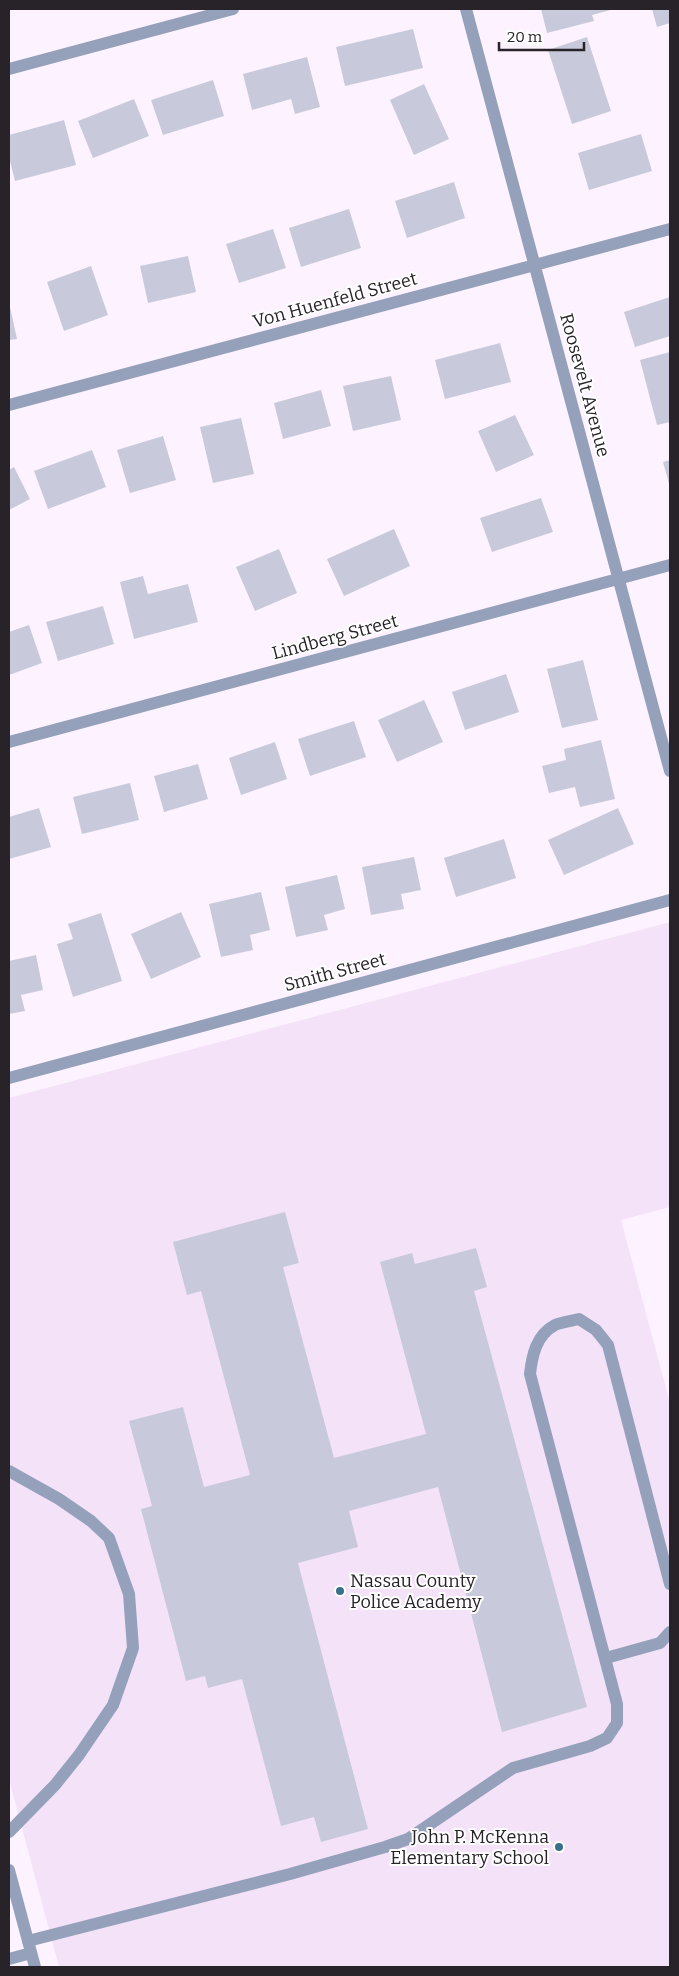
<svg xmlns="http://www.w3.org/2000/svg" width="679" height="1976" viewBox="0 0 679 1976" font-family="Bitter,serif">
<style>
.built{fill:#f4e2f8}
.building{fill:#c8cadc}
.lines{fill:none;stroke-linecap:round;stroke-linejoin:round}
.service{stroke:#95a1bb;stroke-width:12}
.minor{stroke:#95a1bb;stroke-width:12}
.poi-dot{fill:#386f8a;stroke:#fff;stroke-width:2}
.labels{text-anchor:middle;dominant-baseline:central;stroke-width:4;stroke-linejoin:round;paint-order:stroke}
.street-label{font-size:18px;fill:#282329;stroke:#fff}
.poi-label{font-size:18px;fill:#282329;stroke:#fff;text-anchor:start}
</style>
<rect width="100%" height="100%" fill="#fdf2ff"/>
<path class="built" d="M670,922V1207L621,1220L670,1403V1967H59L9,1779V1098Z"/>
<path class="building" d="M541,9H614L592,15L594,21L547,33Z
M652,9H670V23L657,27Z
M413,29L423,68L345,86L336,47Z
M587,37L611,111L572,124L548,50Z
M307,57L320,107L295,114L291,99L252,110L243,74Z
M213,80L224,116L163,135L151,100Z
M424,84L449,139L414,155L390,100Z
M134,99L149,136L93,158L78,121Z
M64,120L76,165L15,181L9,157V135Z
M641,134L652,171L589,190L578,153Z
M454,182L465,218L407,238L395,201Z
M349,209L361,248L301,267L289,228Z
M273,229L286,268L239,283L226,244Z
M188,256L196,292L148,303L140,266Z
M91,266L108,315L64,331L47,282Z
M670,297V336L635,347L624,312Z
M9,302L17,339L9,340Z
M500,343L511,382L445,399L435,360Z
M670,352V422L657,425L640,360Z
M391,376L401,420L353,431L343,386Z
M321,390L331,426L283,439L274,403Z
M515,415L534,455L496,472L478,431Z
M241,418L254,474L213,483L200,427Z
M163,436L176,480L130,493L117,450Z
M92,450L106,487L48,509L34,471Z
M670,460V487L663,462Z
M14,467L30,499L9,510V470Z
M541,498L553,532L492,552L480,518Z
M394,529L410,566L344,596L327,559Z
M279,549L297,593L255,611L236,567Z
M143,576L148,594L188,584L198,622L134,639L120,582Z
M103,606L114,644L58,661L46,622Z
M29,625L42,663L9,675V632Z
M583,660L598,720L562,728L547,669Z
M506,674L519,712L465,730L452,692Z
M424,700L443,742L397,762L378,720Z
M354,721L366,757L310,776L298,739Z
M601,740L615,799L580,807L575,787L549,793L542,766L566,760L564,749Z
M275,742L287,779L241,795L229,758Z
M198,764L208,799L164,812L154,776Z
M130,783L139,820L82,834L73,797Z
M39,808L51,847L9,859V817Z
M618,808L634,844L564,875L548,840Z
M504,839L516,878L456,897L444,858Z
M414,857L421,890L401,894L404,909L371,915L362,867Z
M337,875L345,909L324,915L328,930L296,937L285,887Z
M261,892L270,930L250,935L253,950L221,957L209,904Z
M181,912L201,957L151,979L131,934Z
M101,913L122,981L73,997L57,944L73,939L68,924Z
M36,955L43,990L21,995L25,1011L9,1014V961Z
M285,1212L299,1263L283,1267L334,1458L426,1434L380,1262L412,1253L415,1264L476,1248L487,1287L474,1291L587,1707L502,1732L438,1487L349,1511L358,1547L298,1563L368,1829L321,1842L314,1817L281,1826L242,1679L208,1688L205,1676L186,1681L141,1509L152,1506L129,1421L183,1407L204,1487L250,1475L201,1291L187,1295L173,1242Z"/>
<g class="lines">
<path class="service" d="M9,1471L59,1499L91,1521L109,1538L129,1594L133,1648L113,1705L79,1755L55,1785L9,1832
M606,1658L660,1643L670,1632
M28,1941L290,1874L385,1847L408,1839L513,1768L590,1746L607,1738L617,1723V1704L530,1374C532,1356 536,1335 555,1325C561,1322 571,1321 579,1319L596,1330L608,1345L670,1584"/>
<path class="minor" d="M466,9L670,771
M9,69L233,9
M9,405L670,229
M9,742L670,565
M9,1078L670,900
M9,1870L35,1967
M9,1959L31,1953"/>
</g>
<g class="poi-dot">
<circle cx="340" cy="1591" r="5"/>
<circle cx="559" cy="1847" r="5"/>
</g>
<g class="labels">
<g class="street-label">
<text transform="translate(335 300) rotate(-15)">Von Huenfeld Street</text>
<text transform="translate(585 385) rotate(75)">Roosevelt Avenue</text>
<text transform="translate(335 637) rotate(-15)">Lindberg Street</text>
<text transform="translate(335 972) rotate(-15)">Smith Street</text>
</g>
<g class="poi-label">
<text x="350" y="1581">Nassau County<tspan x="350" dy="21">Police Academy</tspan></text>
<text x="549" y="1837" text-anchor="end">John P. McKenna<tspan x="549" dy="21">Elementary School</tspan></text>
</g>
</g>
<rect width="679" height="1976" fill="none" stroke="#282329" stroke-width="20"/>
<path d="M499 42v8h85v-8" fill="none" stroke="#282329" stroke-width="2.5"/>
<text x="507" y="42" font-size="15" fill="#282329" stroke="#ffffff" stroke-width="4" paint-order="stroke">20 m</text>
</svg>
